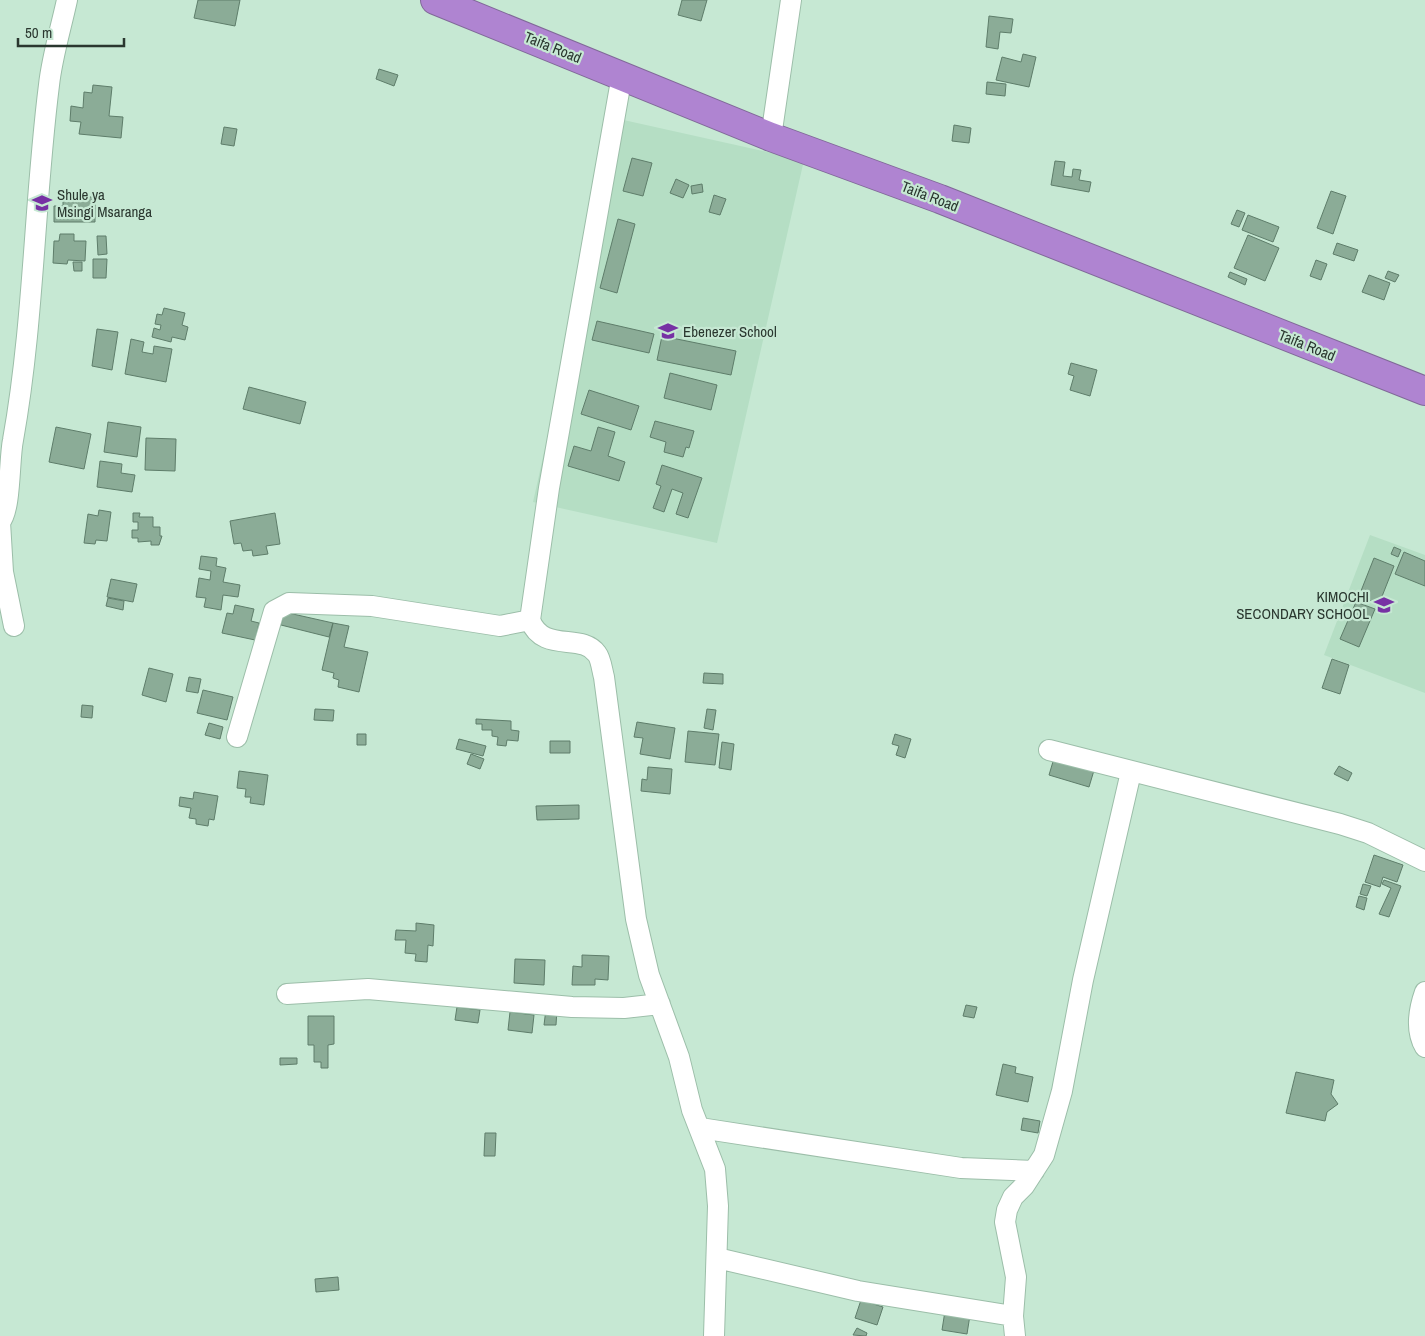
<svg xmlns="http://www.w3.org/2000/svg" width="1425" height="1336" viewBox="0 0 1425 1336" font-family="'Archivo Narrow',sans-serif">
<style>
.built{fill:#b5dec4}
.building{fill:#8bac97;stroke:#5e7d6a}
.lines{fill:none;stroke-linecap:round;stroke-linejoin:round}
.minor-casing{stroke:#9cbea9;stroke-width:22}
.highway-casing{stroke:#806998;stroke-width:30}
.minor{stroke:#fff;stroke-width:20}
.highway{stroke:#af84d1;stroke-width:28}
.labels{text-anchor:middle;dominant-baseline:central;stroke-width:4.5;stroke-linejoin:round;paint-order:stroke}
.street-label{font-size:15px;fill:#2a372f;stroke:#c6e8d3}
.poi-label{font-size:15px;fill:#2a372f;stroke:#c6e8d3;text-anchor:start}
</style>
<rect width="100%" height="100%" fill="#c6e8d3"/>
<path class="built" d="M619,119L804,160L717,543L533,502Z
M1370,535L1425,555V693L1324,655Z"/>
<path class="building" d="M198,0H240L235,26L194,18Z
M682,0H707L701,21L678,15Z
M989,16L1013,19L1011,33L1000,32L998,49L986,47Z
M1023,54L1036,57L1029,87L996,80L1002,57L1021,62Z
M379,69L398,75L394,86L376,79Z
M987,82L1006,84L1005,96L986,94Z
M93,85L112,87L109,116L123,117L121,138L79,134L81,122L70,121L71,106L83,108L84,92L92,93Z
M954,125L971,128L969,143L952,141Z
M224,127L237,129L234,146L221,144Z
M632,158L652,163L643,196L623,191Z
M1055,161L1065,162L1063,176L1072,177L1073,169L1081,170L1079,180L1091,182L1089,192L1051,185Z
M676,179L689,185L683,198L670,193Z
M702,184L703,192L692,194L691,186Z
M79,191V197H95V222H54V206H63V192Z
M1331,191L1346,196L1333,234L1317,228Z
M714,195L726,199L720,215L709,212Z
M1237,210L1245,213L1239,227L1231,224Z
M1248,215L1279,227L1273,242L1242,230Z
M618,219L635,224L617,293L600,288Z
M60,234H74V241H86L85,261L68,260L67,264L53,263L54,241H59Z
M1248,235L1279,248L1265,281L1234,268Z
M97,236H106L107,254L98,255Z
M1337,243L1358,250L1354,261L1333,254Z
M93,259H107L106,278H93Z
M1316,260L1327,264L1321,280L1310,276Z
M73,262H82V271H74Z
M1388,271L1399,275L1395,282L1385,278Z
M1230,272L1247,279L1245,285L1228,277Z
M1369,275L1390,283L1384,300L1362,292Z
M164,308L185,313L182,325L188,327L185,340L172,337L171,342L152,337L154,328L160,330L161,325L155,324L157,314L162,315Z
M597,321L654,334L649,353L592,340Z
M97,329L118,332L112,370L92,366Z
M662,336L736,351L731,375L657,360Z
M131,339L144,342L142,352L153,354L154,346L172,349L166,382L125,374Z
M1071,363L1097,370L1090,396L1070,390L1074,376L1068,374Z
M670,373L717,385L711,410L664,398Z
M249,387L306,402L300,424L243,409Z
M589,390L639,406L631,430L581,414Z
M655,421L694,431L689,448L686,447L683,457L664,452L666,442L650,437Z
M108,422L141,427L137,457L104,452Z
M56,427L91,434L84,469L49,462Z
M598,427L615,432L608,456L625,462L619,481L568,466L574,446L591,451Z
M146,438L176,439L175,471L145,470Z
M100,461L122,464L121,473L135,475L132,492L97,487Z
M662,465L702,478L688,518L676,514L683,493L672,489L664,512L653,508L661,486L656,484Z
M99,510L111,512L107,541L96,540L95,544L84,543L88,514L98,516Z
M133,513H140L139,517H153V527H160V536H162L159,545H151V541L138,542V538H132V530H138V522H133Z
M275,513L280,544L266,546L268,554L253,556L252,550L243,551L241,543L234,544L230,521Z
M1394,547L1401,550L1398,557L1391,554Z
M1404,552L1425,561V586L1395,574Z
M201,556L217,558L216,566L226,568L223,582L240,585L238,597L223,595L221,610L204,607L206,598L196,597L199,578L210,580L211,571L199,569Z
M1374,558L1394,566L1379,604L1359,596Z
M111,579L137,584L133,602L107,597Z
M108,598L124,601L123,610L106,606Z
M1356,602L1375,609L1359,647L1340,639Z
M235,605L254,609L251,621L259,623L255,640L222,633L227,613L233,614Z
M284,612L333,623L329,637L281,625Z
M333,623L349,626L344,647L368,652L359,692L338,687L339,680L333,678L334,673L322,670Z
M1332,659L1349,665L1340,694L1322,688Z
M149,668L173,674L166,702L142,695Z
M704,673L723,674V684L703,683Z
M189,677L201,679L198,693L186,691Z
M203,690L233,697L227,720L197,713Z
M82,705L93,706L92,718L81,717Z
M315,709L334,710L333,721L314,720Z
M707,709L716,710L713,730L704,728Z
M476,719L511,721V730L519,731L518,741L507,740L506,746L497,745L498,737L492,736V730H482V724H476Z
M637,722L675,728L670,759L640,754L643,738L634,737Z
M209,723L223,727L220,739L205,735Z
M688,731L719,734L715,765L685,762Z
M357,734H366V745H357Z
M895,734L911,739L905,758L896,755L899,746L892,744Z
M459,739L486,746L483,756L456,749Z
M550,741H570V753H550Z
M722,742L734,744L731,770L719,768Z
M471,754L484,759L480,769L467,764Z
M1055,755L1095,767L1089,787L1049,775Z
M1339,766L1352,773L1348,781L1334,774Z
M648,767L672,769L670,794L641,791L642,779L647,780Z
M239,771L268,775L264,805L250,803L251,797H245L246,789L237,788Z
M194,792L218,796L214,820L209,819L208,826L196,824V819L189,818L191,808L179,806L180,797L193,799Z
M579,805V819L537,820L536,806Z
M1374,855L1403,865L1397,882L1383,877L1380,887L1365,882Z
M1384,880L1401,886L1389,917L1379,914L1391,888L1382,884Z
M1363,884L1371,886L1367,896L1360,894Z
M1359,896L1367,898L1364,910L1356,907Z
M416,923L434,925L433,946L428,945L427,962L415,961L416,954L405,953L406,940H395L396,930L416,931Z
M582,955L609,956L608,980L595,979V985H572L573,966L582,967Z
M515,959L545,960L544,985L514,983Z
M966,1005L977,1007L974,1018L963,1016Z
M457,1007L480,1010L478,1023L455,1020Z
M546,1009H557L556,1025H544Z
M510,1012L534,1015L532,1033L508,1030Z
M308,1016H334V1044L328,1045V1068H321V1062H314V1045H308Z
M280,1058H297V1064L280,1065Z
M1003,1064L1016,1067L1015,1073L1033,1077L1028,1102L996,1095Z
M1296,1072L1334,1080L1331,1094L1338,1104L1327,1112L1325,1121L1286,1113Z
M1023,1118L1040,1121L1038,1133L1021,1130Z
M485,1133H496L495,1156H484Z
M338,1277L339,1290L316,1292L315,1279Z
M861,1300L883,1307L877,1325L855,1318Z
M945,1311L970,1315L967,1334L942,1330Z
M857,1328L867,1333L866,1336L853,1335Z"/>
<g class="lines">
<defs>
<path id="minor" d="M622,75L549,488L530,620C543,654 582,632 597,654C601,659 602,670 604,677L636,919L649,975L679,1057L692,1110L715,1169L718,1206L714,1336
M771,137L791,0
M0,522C11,510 9,459 13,440C34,323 34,203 49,85C52,57 61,28 67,0
M0,522L3,572L14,626
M237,737L274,611L289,603L372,606L500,626L530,620
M1049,750L1340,824L1368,833L1425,861
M1425,992C1419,1009 1415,1030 1425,1047
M287,994L368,989L572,1007L624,1008L660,1004
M700,1128L961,1168L1034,1171
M717,1258L858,1291L1013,1316
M1015,1336L1013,1316L1016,1277L1005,1222L1007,1210L1013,1197L1024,1186L1044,1155L1062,1091L1083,980L1131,772"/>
<path id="highway" d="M435,0L771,137L940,199L1425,391"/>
</defs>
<use href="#minor" class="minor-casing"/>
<use href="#highway" class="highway-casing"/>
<use href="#minor" class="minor"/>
<use href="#highway" class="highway"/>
</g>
<defs>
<symbol id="school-bare" viewBox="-9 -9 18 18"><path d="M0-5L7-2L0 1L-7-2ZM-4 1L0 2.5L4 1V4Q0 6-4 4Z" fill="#7731a4" stroke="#c6e8d3" stroke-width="2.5" paint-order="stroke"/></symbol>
</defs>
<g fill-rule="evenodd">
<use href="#school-bare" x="28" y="189" width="28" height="28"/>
<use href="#school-bare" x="654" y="317" width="28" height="28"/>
<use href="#school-bare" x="1370" y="591" width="28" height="28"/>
</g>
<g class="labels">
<g class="street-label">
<text transform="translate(553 47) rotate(22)">Taifa Road</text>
<text transform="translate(930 196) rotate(21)">Taifa Road</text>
<text transform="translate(1307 345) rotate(22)">Taifa Road</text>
</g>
<g class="poi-label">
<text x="57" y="194">Shule ya<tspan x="57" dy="17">Msingi Msaranga</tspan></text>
<text x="683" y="331">Ebenezer School</text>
<text x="1369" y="596" text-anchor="end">KIMOCHI<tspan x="1369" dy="17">SECONDARY SCHOOL</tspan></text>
</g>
</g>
<path d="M18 38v8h106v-8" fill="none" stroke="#2a372f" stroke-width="2.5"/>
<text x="25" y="38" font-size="15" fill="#2a372f" stroke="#c6e8d3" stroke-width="4" paint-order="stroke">50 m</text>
</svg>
